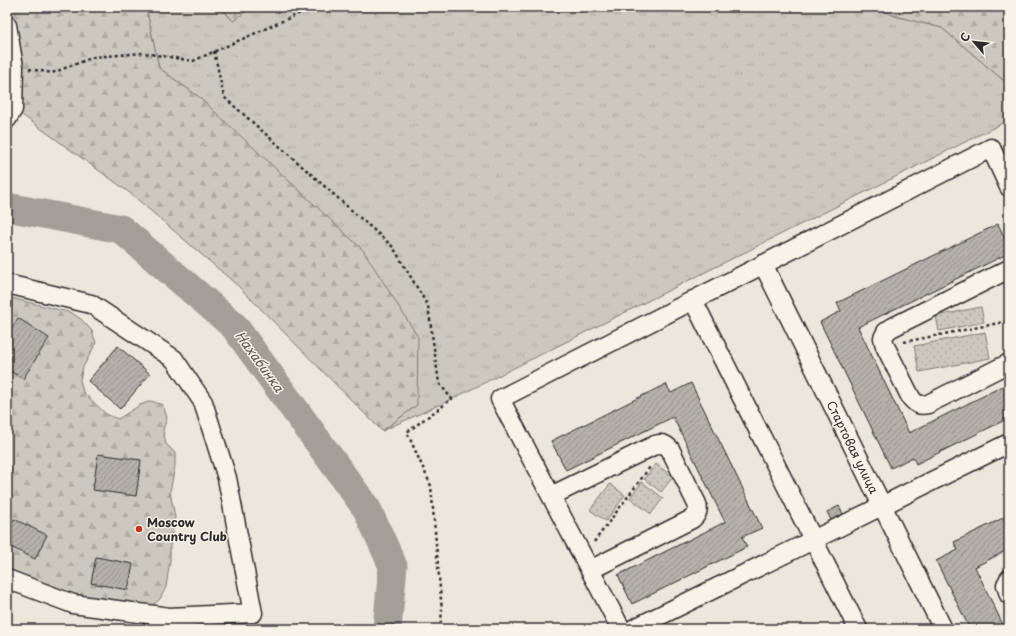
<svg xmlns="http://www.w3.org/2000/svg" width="1016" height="636" viewBox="0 0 1016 636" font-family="'Playpen Sans',sans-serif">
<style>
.grass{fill:url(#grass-tufts);stroke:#7b7a75}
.forest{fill:url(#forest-firs);stroke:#7b7a75}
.park{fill:url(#park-dots);stroke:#7b7a75}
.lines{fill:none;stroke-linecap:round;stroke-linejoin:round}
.river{stroke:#a29f98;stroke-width:29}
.building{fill:url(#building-hatch);stroke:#2b2b2b}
.minor-casing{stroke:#2b2b2b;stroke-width:21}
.path{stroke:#2b2b2b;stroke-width:2.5;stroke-dasharray:3 3;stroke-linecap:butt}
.minor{stroke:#f7f3e8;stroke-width:18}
.poi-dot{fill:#c8321e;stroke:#f7f3e8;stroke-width:1.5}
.labels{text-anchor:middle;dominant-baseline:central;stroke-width:3;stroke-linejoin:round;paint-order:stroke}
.street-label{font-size:12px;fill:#2b2b2b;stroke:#f7f3e8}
.poi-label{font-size:12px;font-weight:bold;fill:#2b2b2b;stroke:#f7f3e8;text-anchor:start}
.water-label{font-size:13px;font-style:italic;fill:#555451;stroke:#f7f3e8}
</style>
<defs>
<pattern id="grass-tufts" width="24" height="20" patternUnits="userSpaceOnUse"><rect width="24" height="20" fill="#cbc8bf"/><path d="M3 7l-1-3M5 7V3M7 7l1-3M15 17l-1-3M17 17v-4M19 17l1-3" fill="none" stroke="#aeaca4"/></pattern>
<pattern id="forest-firs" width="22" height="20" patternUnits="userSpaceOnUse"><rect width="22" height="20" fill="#cbc8bf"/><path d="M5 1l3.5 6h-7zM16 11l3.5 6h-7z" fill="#aeaca4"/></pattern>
<pattern id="park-dots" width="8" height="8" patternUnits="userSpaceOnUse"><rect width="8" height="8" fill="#cbc8bf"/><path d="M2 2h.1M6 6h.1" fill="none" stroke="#aeaca4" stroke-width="1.8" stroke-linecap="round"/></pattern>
<pattern id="building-hatch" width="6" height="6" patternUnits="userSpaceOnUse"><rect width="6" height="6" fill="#b5b2ab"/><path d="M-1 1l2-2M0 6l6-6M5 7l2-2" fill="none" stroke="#93918b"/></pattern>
</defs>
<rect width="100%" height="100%" fill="#ebe7dd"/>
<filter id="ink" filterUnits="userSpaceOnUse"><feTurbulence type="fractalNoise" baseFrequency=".025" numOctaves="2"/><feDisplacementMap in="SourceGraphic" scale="8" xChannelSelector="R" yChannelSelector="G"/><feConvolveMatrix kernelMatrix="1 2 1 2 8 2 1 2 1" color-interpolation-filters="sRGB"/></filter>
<g filter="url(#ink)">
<path class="grass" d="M146,7H220L233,21L252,7H875L895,16L942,28L1009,85V120L452,399L382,431L417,405L199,97L159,68Z"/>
<path class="forest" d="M7,7H146L159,68L199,97L363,250L418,337L417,405L382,431L237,285L130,193L7,104Z
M221,7H252L233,21Z
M875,7H1009V85L942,28L895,16Z
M7,297L72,313L82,320L92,331L96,343L83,367L80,380L83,392L106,414L118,419L140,405L151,401L163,405L167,418L163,430L166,444L175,453V466L170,492L175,517L170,546V560L166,587L160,599L150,607L139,609L56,590L7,570Z"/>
<path class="park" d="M981,307L984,322L939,331L936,316Z
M985,332L990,358L919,372L914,346Z
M656,464L673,477L661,492L644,479Z
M642,482L663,498L651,514L630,498Z
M610,484L625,495L606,521L590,510Z"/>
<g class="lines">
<path class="river" d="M7,207L121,229L234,326L367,509L393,566L387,629"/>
</g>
<path class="building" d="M998,224L1009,247V253L858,327L909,433L1009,383V418L916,464L913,457L891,468L820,322L841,311L837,303Z
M18,318L49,338L23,379L7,369V336Z
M118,346L150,374L120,409L88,381Z
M691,383L762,528L742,537L747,547L632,604L618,575L725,522L686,443L673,417L566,470L551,441L666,384L671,393Z
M98,454L141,460L136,496L93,490Z
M839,506L844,516L832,522L827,512Z
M1009,515V549L975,567L1005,629H970L936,561L958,550L954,542Z
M14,519L47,535L35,559L7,545V532Z
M96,557L133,564L128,590L91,583Z"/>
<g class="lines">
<defs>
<path id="minor" d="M7,25L14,67L13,109L7,119
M763,264L943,629
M1009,269L891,328L886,332L883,338L885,346L911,398C917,405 920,406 928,404L1009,363
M7,284L91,304L174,359L203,402L227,478L253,613L169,617L73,604L7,579
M693,300L858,629
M551,496L655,445C662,443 665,444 670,449L697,504C699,511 697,515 692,519L590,570
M1009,579L1006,585L1009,595
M621,629L500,399L991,148L1009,187
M633,629L1009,443"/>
</defs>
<use href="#minor" class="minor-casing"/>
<path class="path" d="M214,51L224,97L393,247L428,306L439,383L452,399L407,432L431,486L442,611L440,629
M29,69L52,73L94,57L144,53L193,61L314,7
M904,342L1009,321
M594,542L650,467"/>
<use href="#minor" class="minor"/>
</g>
</g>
<circle class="poi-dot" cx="139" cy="529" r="4"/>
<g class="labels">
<g class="street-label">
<text transform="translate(853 447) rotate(64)">Стартовая улица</text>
</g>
<g class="poi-label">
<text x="147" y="522">Moscow<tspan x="147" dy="14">Country Club</tspan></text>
</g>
<g class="water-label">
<text transform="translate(260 361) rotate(54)">Нахабинка</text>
</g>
</g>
<rect width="1016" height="636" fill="none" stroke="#f7f3e8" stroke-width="24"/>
<rect x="12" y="12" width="992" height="612" fill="none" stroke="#2b2b2b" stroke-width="1.5" filter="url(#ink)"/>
<g transform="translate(974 42) rotate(298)" stroke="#f7f3e8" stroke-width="3" paint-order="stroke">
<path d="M0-3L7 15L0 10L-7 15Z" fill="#2b2b2b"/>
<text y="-6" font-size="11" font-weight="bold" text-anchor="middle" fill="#2b2b2b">С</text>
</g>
</svg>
